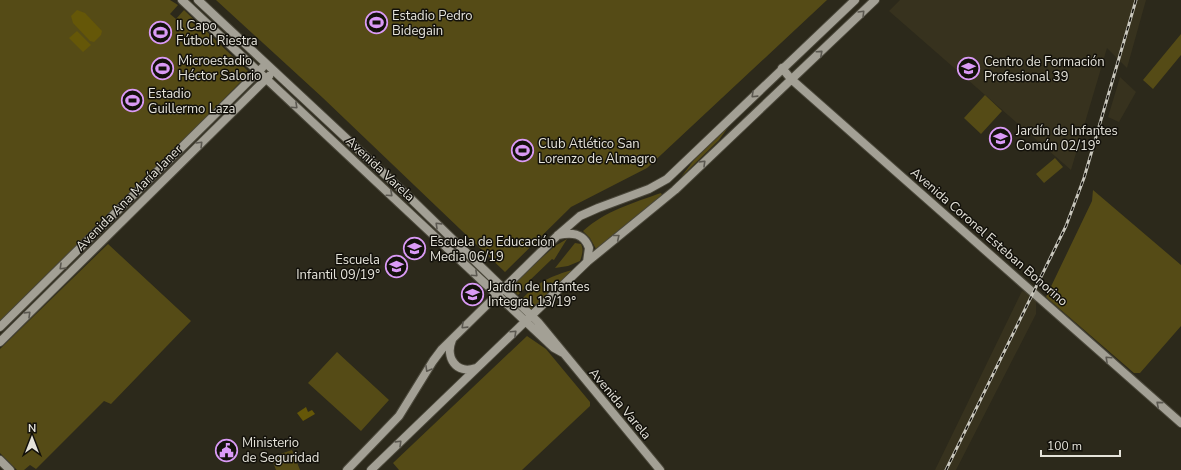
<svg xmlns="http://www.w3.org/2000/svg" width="1181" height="470" viewBox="0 0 1181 470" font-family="'Nunito Sans',sans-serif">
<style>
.built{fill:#37321e}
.green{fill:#554b16}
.water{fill:#655708}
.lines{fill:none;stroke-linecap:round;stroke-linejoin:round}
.secondary-casing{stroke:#4a473a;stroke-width:10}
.secondary{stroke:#a3a095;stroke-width:8}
.rail-casing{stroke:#c9c7bd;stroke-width:3}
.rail{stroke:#13110b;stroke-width:1.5;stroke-dasharray:4.5;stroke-linecap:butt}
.oneway{stroke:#5b5850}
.labels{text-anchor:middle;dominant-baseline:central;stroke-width:3;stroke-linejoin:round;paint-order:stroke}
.poi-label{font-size:13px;fill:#e5e3da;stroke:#13110b;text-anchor:start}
.street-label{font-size:13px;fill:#e5e3da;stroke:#13110b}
</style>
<rect width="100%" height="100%" fill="#2c291b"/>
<path class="built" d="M900,0H1146L1127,68L1107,48L1071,170L889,11Z
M1120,77L1136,92L1119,122L1108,117Z
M1022,291L1028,293L1036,301V314L956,470H935Z"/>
<path class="green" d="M0,0H170L178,5L170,14L176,19L184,10L248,71V74L142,184L0,321Z
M216,0H827L647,168L571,207L505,272L323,98Z
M1181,34V55L1153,89L1143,80Z
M985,95L1002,111L981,134L964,118Z
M729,126L719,140L681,177L694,160Z
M1055,158L1063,167L1044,183L1036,174Z
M1093,190L1181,265V326L1140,373H1134L1046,297L1092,201Z
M661,193L662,195L596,249L590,238L583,231C605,211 633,203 661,193Z
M567,239L554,260L552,259L526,284L527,286L518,295L509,287L555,246Z
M575,243L581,244C584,250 582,255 580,261L568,266L555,268Z
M108,244L191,321L111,404L104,401L36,469L30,465L24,470H17L0,453V349Z
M575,269L531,309L522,299C541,280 549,277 575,269Z
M527,336L546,349L590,402V406L522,470H399L393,463Z
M337,352L389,400L361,431L308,383Z
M292,450L300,470H276L271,457Z"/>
<path class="water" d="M77,10L85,13L102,31L101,35L94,42L90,41L73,23L71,16Z
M77,31L91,45L83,52L69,38Z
M306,407L308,412L312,410L315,414L303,421L297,413Z"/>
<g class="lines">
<defs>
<path id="secondary" d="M182,0L554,348L563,353
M198,0L408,196L538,322L660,470
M782,68L791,79L1181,423
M558,235C572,232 584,233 589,248L587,262
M0,327L262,68
M452,340C445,357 456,375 476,368
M0,342L269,76
M0,460L10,470
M347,470L399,416L433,361L442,349L558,235L580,216L598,208L649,189L667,179L855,0
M371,470L587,262L675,190L875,0"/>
</defs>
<use href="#secondary" class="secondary-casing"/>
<use href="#secondary" class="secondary"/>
<defs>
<path id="rail" d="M946,470L1066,226L1084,178L1136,0"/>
</defs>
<use href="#rail" class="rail-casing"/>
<use href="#rail" class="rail"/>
</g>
<defs><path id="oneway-chevron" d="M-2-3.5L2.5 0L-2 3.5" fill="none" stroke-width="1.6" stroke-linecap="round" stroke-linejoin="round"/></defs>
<g class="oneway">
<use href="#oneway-chevron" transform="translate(862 13) rotate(-45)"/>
<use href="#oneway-chevron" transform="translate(820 53) rotate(-42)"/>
<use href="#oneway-chevron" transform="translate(754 95) rotate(136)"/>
<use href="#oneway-chevron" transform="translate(295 106) rotate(43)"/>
<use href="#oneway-chevron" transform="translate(200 144) rotate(-45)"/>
<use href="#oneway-chevron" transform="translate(703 163) rotate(-44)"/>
<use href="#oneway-chevron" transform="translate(390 194) rotate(42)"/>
<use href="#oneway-chevron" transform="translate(438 225) rotate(-136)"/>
<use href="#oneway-chevron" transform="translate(617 237) rotate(-39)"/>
<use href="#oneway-chevron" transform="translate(62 267) rotate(136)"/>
<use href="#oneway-chevron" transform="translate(475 274) rotate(43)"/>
<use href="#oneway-chevron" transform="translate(28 314) rotate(-44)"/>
<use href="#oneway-chevron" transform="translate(464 326) rotate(136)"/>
<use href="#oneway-chevron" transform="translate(514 333) rotate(-43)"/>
<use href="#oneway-chevron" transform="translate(1108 359) rotate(-137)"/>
<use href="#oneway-chevron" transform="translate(428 369) rotate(120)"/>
<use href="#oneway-chevron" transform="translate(1159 404) rotate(-139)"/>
<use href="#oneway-chevron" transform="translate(399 443) rotate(-44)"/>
</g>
<defs>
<symbol id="stadium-ring" viewBox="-11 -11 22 22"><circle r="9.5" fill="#13110b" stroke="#da9af6" stroke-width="1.5"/><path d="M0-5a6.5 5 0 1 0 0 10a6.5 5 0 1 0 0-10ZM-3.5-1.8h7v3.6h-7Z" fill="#da9af6"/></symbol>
<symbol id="school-ring" viewBox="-11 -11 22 22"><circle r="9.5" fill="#13110b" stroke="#da9af6" stroke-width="1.5"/><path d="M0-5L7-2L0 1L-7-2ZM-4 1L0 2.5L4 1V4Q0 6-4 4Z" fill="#da9af6"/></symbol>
<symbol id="civic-ring" viewBox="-11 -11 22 22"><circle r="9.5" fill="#13110b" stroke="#da9af6" stroke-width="1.5"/><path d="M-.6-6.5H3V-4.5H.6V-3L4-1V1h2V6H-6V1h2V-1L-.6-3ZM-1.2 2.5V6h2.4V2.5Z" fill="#da9af6"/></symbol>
</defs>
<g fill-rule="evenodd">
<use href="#stadium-ring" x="364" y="10" width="25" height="25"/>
<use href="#stadium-ring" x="148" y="20" width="25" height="25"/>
<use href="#stadium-ring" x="150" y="56" width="25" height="25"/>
<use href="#school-ring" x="956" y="56" width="25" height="25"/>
<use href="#stadium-ring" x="120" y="88" width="25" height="25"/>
<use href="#school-ring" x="988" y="126" width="25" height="25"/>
<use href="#stadium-ring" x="510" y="138" width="25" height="25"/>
<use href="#school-ring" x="402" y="236" width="25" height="25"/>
<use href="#school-ring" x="384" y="254" width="25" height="25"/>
<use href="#school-ring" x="460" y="282" width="25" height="25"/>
<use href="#civic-ring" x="214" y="438" width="25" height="25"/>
</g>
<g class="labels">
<g class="poi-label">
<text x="392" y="16">Estadio Pedro<tspan x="392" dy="15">Bidegain</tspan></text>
<text x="176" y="26">Il Capo<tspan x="176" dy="15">Fútbol Riestra</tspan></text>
<text x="178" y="61">Microestadio<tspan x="178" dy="15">Héctor Salorio</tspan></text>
<text x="984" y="62">Centro de Formación<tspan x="984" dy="15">Profesional 39</tspan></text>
<text x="148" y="94">Estadio<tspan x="148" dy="15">Guillermo Laza</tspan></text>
<text x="1016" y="131">Jardín de Infantes<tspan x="1016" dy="15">Común 02/19°</tspan></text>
<text x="538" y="144">Club Atlético San<tspan x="538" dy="15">Lorenzo de Almagro</tspan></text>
<text x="430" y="242">Escuela de Educación<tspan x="430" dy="15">Media 06/19</tspan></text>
<text x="380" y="260" text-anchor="end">Escuela<tspan x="380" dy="15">Infantil 09/19°</tspan></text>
<text x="488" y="287">Jardín de Infantes<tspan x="488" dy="15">Integral 13/19°</tspan></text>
<text x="242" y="443">Ministerio<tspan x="242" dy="15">de Seguridad</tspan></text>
</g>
<g class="street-label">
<text transform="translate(380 169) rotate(43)">Avenida Varela</text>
<text transform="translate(129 198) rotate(-45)">Avenida Ana María Janer</text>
<text transform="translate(989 237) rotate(41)">Avenida Coronel Esteban Bonorino</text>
<text transform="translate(620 404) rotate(50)">Avenida Varela</text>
</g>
</g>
<g transform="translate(32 438)" stroke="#13110b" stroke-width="3" paint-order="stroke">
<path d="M0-3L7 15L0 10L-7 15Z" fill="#e5e3da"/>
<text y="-6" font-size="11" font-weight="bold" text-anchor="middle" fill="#e5e3da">N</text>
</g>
<path d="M1041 450v6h79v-6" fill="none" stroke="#e5e3da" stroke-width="2"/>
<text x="1047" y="450" font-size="12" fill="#e5e3da" stroke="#13110b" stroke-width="3" paint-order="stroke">100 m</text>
</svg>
